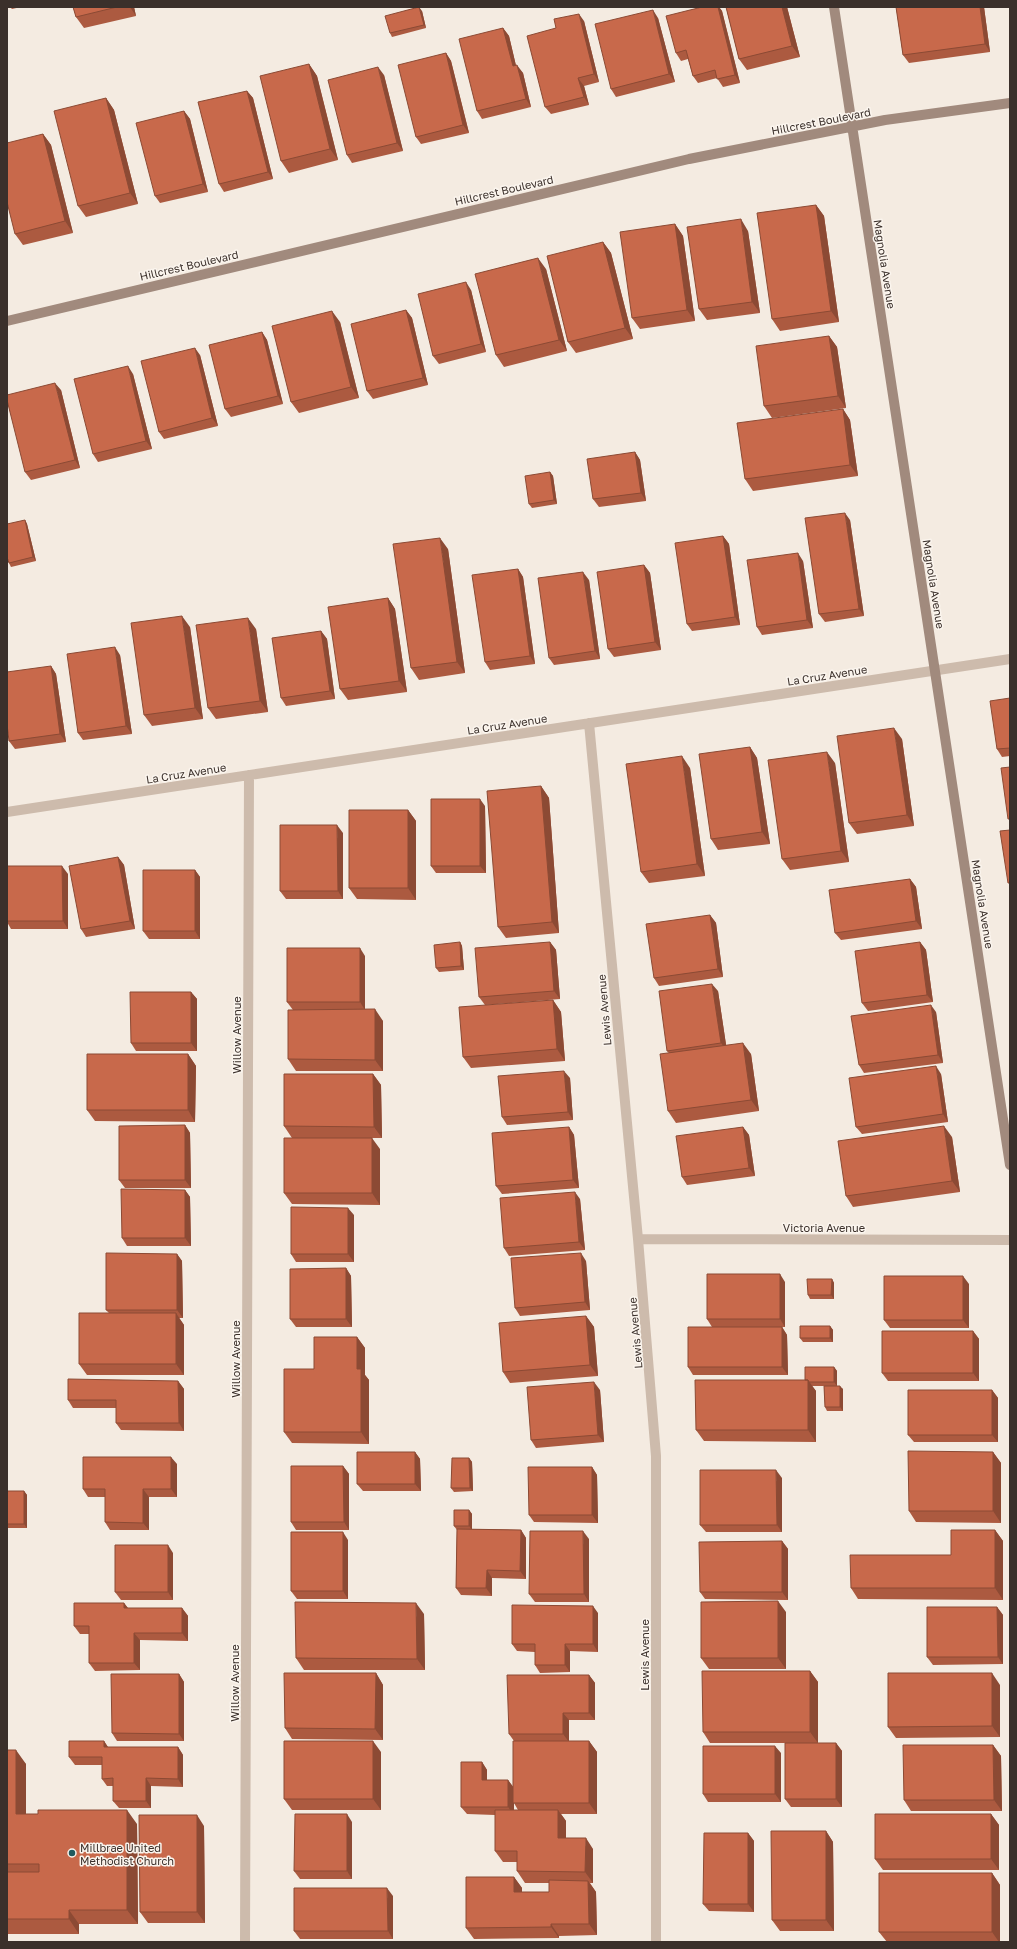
<svg xmlns="http://www.w3.org/2000/svg" width="1017" height="1949" viewBox="0 0 1017 1949" font-family="'Golos Text',sans-serif">
<style>
.lines{fill:none;stroke-linecap:round;stroke-linejoin:round}
.street{stroke:#cdbbac;stroke-width:10}
.secondary{stroke:#a18a7d;stroke-width:10}
.wall{fill:#ac5a40;fill-rule:evenodd}
.shaded-wall{fill:#8c4a34}
.building{fill:#c8694b;stroke:#8c4a34}
.poi-dot{fill:#1f5a5e;stroke:#fbf5ee;stroke-width:1.5}
.labels{text-anchor:middle;dominant-baseline:central;stroke-width:3;stroke-linejoin:round;paint-order:stroke}
.street-label{font-size:11px;fill:#3b302b;stroke:#fbf5ee}
.poi-label{font-size:11px;fill:#3b302b;stroke:#fbf5ee;text-anchor:start}
</style>
<rect width="100%" height="100%" fill="#f4ebe1"/>
<g class="lines">
<path class="street" d="M589,723L638,1239L656,1456V1942
M7,812L1010,659
M638,1239L1010,1240
M245,1942L249,775"/>
<path class="secondary" d="M834,7L1010,1165
M7,321L689,159L885,120L1010,103"/>
</g>
<path class="wall" d="M10,7H21L12,9Z
M73,7H134L136,16L84,28L76,17Z
M702,7H719L722,11L740,83L723,87L717,78L698,83L693,76L688,59L681,61L676,53Z
M726,7H787L800,57L747,70L739,59Z
M896,7H984L990,52L909,63L903,55Z
M422,11L426,28L392,37L390,33Z
M658,18L675,82L616,97L611,89Z
M584,21L599,82L584,86L589,105L551,114L545,107Z
M503,28L509,36L516,66L523,73L531,107L482,119L477,111Z
M446,53L451,61L469,133L421,144L416,137Z
M309,64L317,76L338,160L289,173L281,161Z
M384,75L403,151L352,163L347,155Z
M247,91L253,98L273,179L224,192L219,184Z
M106,98L114,110L138,204L86,217L78,206Z
M184,111L190,119L208,192L160,203L155,196Z
M43,134L51,145L73,233L23,245L15,234Z
M816,205L824,216L839,322L780,331L772,319Z
M675,224L683,236L695,321L640,329L632,318Z
M748,231L760,313L707,320L699,309Z
M603,242L611,253L633,339L576,353L568,342Z
M546,269L567,351L504,367L496,355Z
M471,290L486,352L439,364L433,356Z
M406,310L412,318L428,385L373,399L367,391Z
M340,322L359,398L299,413L291,402Z
M262,332L267,340L283,404L231,417L225,409Z
M829,336L837,347L846,408L772,418L764,406Z
M200,355L218,426L164,439L159,432Z
M133,374L152,449L98,462L93,454Z
M61,390L80,468L31,480L25,472Z
M843,409L850,420L858,476L753,491L745,479Z
M635,452L640,460L646,501L599,507L593,499Z
M550,472L553,476L557,504L532,508L529,504Z
M25,520L27,524L36,561L11,567L9,563Z
M850,520L864,616L825,622L819,614Z
M723,536L729,544L740,625L692,631L687,624Z
M448,549L465,673L419,680L411,668Z
M803,561L813,628L762,635L757,627Z
M644,565L650,573L661,650L614,657L608,649Z
M518,569L523,577L535,664L490,670L485,662Z
M589,580L600,659L554,665L549,658Z
M388,598L395,609L407,692L348,700L340,689Z
M190,627L203,719L152,726L144,715Z
M256,629L268,712L216,719L208,708Z
M321,631L327,639L335,699L286,706L281,698Z
M120,655L132,734L83,740L78,733Z
M51,666L56,674L66,742L15,749L9,741Z
M1010,698V756L1002,757L997,749Z
M902,739L914,826L857,834L849,823Z
M750,747L757,758L770,844L718,850L711,839Z
M835,763L849,862L790,870L782,859Z
M690,768L705,876L649,883L641,872Z
M541,786L549,798L559,933L506,938L498,927Z
M485,806L486,873H436L431,866Z
M408,810L416,821V900L357,899L349,888Z
M343,833V899H286L280,891Z
M118,857L124,865L135,929L86,937L81,929Z
M7,866L68,874V929H11L7,922Z
M195,870L200,877V939H149L143,931Z
M910,879L916,887L922,929L841,940L835,933Z
M710,915L716,923L723,977L659,986L654,978Z
M460,942L462,946L464,970L439,972L436,968Z
M550,942L556,950L560,999L485,1005L479,997Z
M920,942L926,950L933,1002L868,1011L862,1003Z
M365,956V1009L383,1021V1071H296L288,1059L293,1010L287,1002Z
M718,991L726,1045L751,1054L759,1111L676,1123L668,1111L669,1053L667,1051Z
M191,992L197,999V1051H136L131,1043Z
M553,1000L561,1012L565,1061L471,1068L463,1057Z
M936,1012L943,1063L864,1073L859,1065Z
M188,1054L196,1066L195,1122L95,1121L87,1110Z
M373,1074L381,1085L382,1138H292L284,1126Z
M941,1074L948,1122L862,1134L856,1127Z
M570,1078L573,1120L507,1125L502,1117Z
M185,1125L190,1133L191,1188H125L119,1180Z
M569,1127L574,1135L579,1188L502,1194L496,1186Z
M743,1127L749,1135L755,1176L687,1185L682,1177Z
M952,1137L960,1192L853,1207L846,1196Z
M380,1149V1205L292,1204L284,1193Z
M185,1190L190,1197L191,1246H127L122,1238Z
M580,1199L585,1250L509,1256L504,1248Z
M354,1215V1262H296L291,1254Z
M177,1254L182,1261L183,1318H179L184,1325V1375H87L79,1364L109,1313L106,1310Z
M586,1261L590,1310L520,1316L515,1308Z
M346,1268L351,1276L352,1327H296L290,1319Z
M832,1279L834,1283V1299H810L808,1295Z
M785,1282V1327H712L707,1319Z
M969,1284V1328H890L884,1320Z
M586,1316L594,1327L598,1376L510,1383L503,1372Z
M830,1326L833,1330V1342H803L800,1338Z
M782,1327L787,1335L788,1375H693L688,1367Z
M973,1331L979,1339V1381H888L882,1373Z
M357,1337L365,1348V1375L369,1380V1444L292,1443L284,1432L314,1369Z
M834,1367L837,1371V1386L843,1389V1411H827L825,1407L824,1386H812L816,1391V1442L704,1441L696,1430Z
M178,1381L184,1389V1431L121,1430L116,1423V1408H73L68,1400Z
M600,1390L604,1442L536,1448L531,1440Z
M992,1390L998,1398V1442H914L908,1435Z
M415,1452L420,1459L421,1491H363L357,1484Z
M993,1452L1001,1463V1523L916,1522L909,1511Z
M469,1458L472,1462L473,1491L454,1492L451,1488Z
M177,1464V1497H149V1530H110L105,1522V1497H88L83,1489Z
M343,1466L349,1474V1530H296L291,1522Z
M592,1467L597,1475L598,1523L534,1522L529,1515Z
M782,1478V1532H706L700,1525Z
M7,1491H24L27,1495V1528H7Z
M469,1510L472,1514V1529L521,1530L526,1538V1579L492,1578V1596L461,1595L456,1588L457,1530L454,1526Z
M995,1530L1003,1541V1600L858,1599L851,1588L951,1555Z
M589,1539V1602H535L529,1594Z
M348,1540V1599H297L291,1591Z
M782,1541L788,1549V1600L705,1599L700,1592Z
M173,1553V1600H121L115,1592Z
M124,1603L128,1608H182L188,1616V1641L140,1640V1670L95,1671L89,1663V1634H80L74,1626Z
M997,1607L1003,1615V1664L933,1665L927,1657Z
M786,1612V1669H709L701,1658Z
M598,1613V1652L570,1651V1672L540,1673L535,1665V1652L517,1651L512,1644Z
M424,1614L425,1670H304L296,1658Z
M810,1671L818,1682V1743H836L842,1751V1807H791L785,1799V1743H710L703,1732Z
M376,1673L383,1685V1740L292,1739L285,1728Z
M179,1674L184,1682V1741H117L112,1733Z
M589,1675L595,1683V1720H569V1741H589L597,1752V1814H561L566,1821V1838L593,1849V1883H590L596,1892L597,1935L559,1936V1938L474,1939L466,1928L514,1877L522,1888V1892H549V1883H525L517,1871V1862H503L495,1851V1815L467,1814L461,1807L482,1762L487,1770V1780H508L513,1787L514,1741L509,1734ZM514,1803L518,1810H514Z
M1000,1685V1737L896,1738L888,1727Z
M104,1741L108,1747H178L183,1755V1787L151,1786V1808H119L113,1801V1786H107L102,1779V1765H75L69,1757Z
M993,1745L1001,1756L1002,1811H911L904,1800Z
M7,1750L26,1764V1814L137,1824L138,1924H79V1934H7Z
M381,1752V1810H292L284,1799Z
M781,1753V1802H708L703,1794Z
M991,1814L999,1825V1870H883L875,1859Z
M352,1822V1879H300L294,1871Z
M204,1826L205,1923H148L140,1912Z
M826,1831L833,1842L834,1931H780L772,1920Z
M748,1833L754,1841V1912L709,1911L703,1904Z
M992,1873L1000,1885V1942H887L879,1932Z
M393,1896V1939H300L294,1931Z"/>
<path class="shaded-wall" d="M130,7H134L136,16Z
M419,7L422,11L426,28L424,25Z
M718,7H719L722,11L740,83L735,75Z
M782,7H787L800,57L792,46Z
M980,7H984L990,52L985,44Z
M653,10L658,18L675,82L669,74Z
M579,14L584,21L599,82L594,74Z
M503,28L509,36L518,74L513,66Z
M446,53L451,61L469,133L463,125Z
M309,64L317,76L338,160L330,149Z
M517,65L523,73L531,107L526,99Z
M378,67L384,75L403,151L397,143Z
M578,78L584,86L589,105L584,97Z
M247,91L253,98L273,179L268,172Z
M106,98L114,110L138,204L130,193Z
M184,111L190,119L208,192L203,184Z
M43,134L51,145L73,233L65,221Z
M816,205L824,216L839,322L831,311Z
M741,219L748,231L760,313L752,302Z
M675,224L683,236L695,321L687,310Z
M603,242L611,253L633,339L625,328Z
M538,258L546,269L567,351L559,340Z
M466,282L471,290L486,352L481,344Z
M406,310L412,318L428,385L423,378Z
M332,311L340,322L359,398L351,387Z
M262,332L267,340L283,404L278,396Z
M829,336L837,347L846,408L838,396Z
M195,348L200,355L218,426L212,418Z
M128,366L133,374L152,449L146,441Z
M55,383L61,390L80,468L75,460Z
M843,409L850,420L858,476L850,465Z
M635,452L640,460L646,501L641,493Z
M550,472L553,476L557,504L554,500Z
M845,513L850,520L864,616L859,609Z
M25,520L27,524L36,561L33,557Z
M723,536L729,544L740,625L735,617Z
M440,538L448,549L465,673L457,662Z
M798,553L803,561L813,628L807,620Z
M644,565L650,573L661,650L655,642Z
M518,569L523,577L535,664L530,656Z
M583,572L589,580L600,659L595,651Z
M388,598L395,609L407,692L399,681Z
M182,616L190,627L203,719L195,708Z
M248,618L256,629L268,712L260,701Z
M321,631L327,639L335,699L330,691Z
M115,647L120,655L132,734L126,726Z
M51,666L56,674L66,742L60,734Z
M894,728L902,739L914,826L907,815Z
M750,747L757,758L770,844L762,832Z
M827,752L835,763L849,862L841,851Z
M682,756L690,768L705,876L697,864Z
M541,786L549,798L559,933L552,922Z
M480,799L485,806L486,873L480,866Z
M408,810L416,821V900L408,888Z
M337,825L343,833V899L338,891Z
M118,857L124,865L135,929L130,921Z
M62,866L68,874V929L63,921Z
M195,870L200,877V939L195,931Z
M910,879L916,887L922,929L916,921Z
M710,915L716,923L723,977L718,969Z
M460,942L462,946L464,970L461,966Z
M550,942L556,950L560,999L554,991Z
M920,942L926,950L933,1002L927,995Z
M360,948L365,956V1010L360,1002Z
M712,984L718,991L727,1051L721,1043Z
M191,992L197,999V1051L191,1043Z
M553,1000L561,1012L565,1061L557,1049Z
M931,1005L936,1012L943,1063L938,1055Z
M375,1009L383,1021V1071L375,1060Z
M743,1043L751,1054L759,1111L751,1100Z
M188,1054L196,1066L195,1122L188,1110Z
M936,1066L941,1074L948,1122L943,1114Z
M564,1071L570,1078L573,1120L568,1112Z
M373,1074L381,1085L382,1138L374,1127Z
M185,1125L190,1133L191,1188L185,1180Z
M944,1126L952,1137L960,1192L952,1181Z
M569,1127L574,1135L579,1188L573,1180Z
M743,1127L749,1135L755,1176L749,1168Z
M372,1138L380,1149V1205L372,1193Z
M185,1190L190,1197L191,1246L185,1238Z
M575,1192L580,1199L585,1250L579,1242Z
M348,1208L354,1215V1262L348,1254Z
M581,1253L586,1261L590,1310L585,1302Z
M177,1254L182,1261L183,1318L177,1310Z
M346,1268L351,1276L352,1327L346,1319Z
M780,1274L785,1282V1327L780,1319Z
M963,1276L969,1284V1328L963,1320Z
M832,1279L834,1283V1299L831,1295Z
M176,1313L184,1325V1375L176,1364Z
M586,1316L594,1327L598,1376L590,1365Z
M830,1326L833,1330V1342L830,1338Z
M782,1327L787,1335L788,1375L782,1367Z
M973,1331L979,1339V1381L973,1373Z
M357,1337L365,1348V1375L369,1380V1444L361,1432L357,1369Z
M834,1367L837,1371V1386L834,1382Z
M808,1380L816,1391V1442L808,1430Z
M178,1381L184,1389V1431L179,1423Z
M594,1382L600,1390L604,1442L598,1435Z
M840,1386L843,1389V1411L840,1407Z
M992,1390L998,1398V1442L992,1435Z
M415,1452L420,1459L421,1491L415,1484Z
M993,1452L1001,1463V1523L993,1511Z
M171,1457L177,1464V1497L171,1489Z
M469,1458L472,1462L473,1491L470,1488Z
M343,1466L349,1474V1530L344,1522Z
M592,1467L597,1475L598,1523L592,1515Z
M776,1470L782,1478V1532L777,1525Z
M143,1489L149,1497V1530L143,1523Z
M24,1491L27,1495V1528L24,1524Z
M469,1510L472,1514V1530L469,1526Z
M521,1530L526,1538V1579L520,1571Z
M995,1530L1003,1541V1600L995,1588Z
M583,1531L589,1539V1602L584,1594Z
M343,1532L348,1540V1599L343,1591Z
M782,1541L788,1549V1600L782,1592Z
M168,1545L173,1553V1600L168,1592Z
M487,1570L492,1578V1596L486,1588Z
M778,1601L786,1612V1669L778,1658Z
M124,1603L130,1611L124,1608Z
M416,1603L424,1614L425,1670L417,1659Z
M593,1606L598,1613V1652L593,1644Z
M997,1607L1003,1615V1664L998,1657Z
M182,1608L188,1616V1641L182,1633Z
M134,1633L140,1640V1670L134,1663Z
M565,1644L570,1651V1672L565,1665Z
M810,1671L818,1682V1743L810,1732Z
M376,1673L383,1685V1740L375,1729Z
M992,1673L1000,1685V1737L992,1726Z
M179,1674L184,1682V1741L179,1734Z
M589,1675L595,1683V1720L589,1713Z
M563,1713L569,1720V1742L563,1734Z
M104,1741L109,1749L104,1747Z
M373,1741L381,1752V1810L373,1799Z
M589,1741L597,1752V1814L589,1803Z
M836,1743L842,1751V1807L836,1799Z
M993,1745L1001,1756L1002,1811L994,1800Z
M775,1746L781,1753V1802L775,1794Z
M178,1747L183,1755V1787L178,1779Z
M16,1750L26,1764V1828L16,1814Z
M482,1762L487,1770V1788L482,1780Z
M146,1778L151,1786V1808L146,1801Z
M508,1780L514,1788V1815L508,1807Z
M127,1810L137,1824L138,1924L127,1910Z
M558,1810L566,1821V1850L558,1838Z
M347,1814L352,1822V1879L347,1871Z
M991,1814L999,1825V1870L991,1859Z
M197,1815L204,1826L205,1923L197,1912Z
M826,1831L833,1842L834,1931L826,1920Z
M748,1833L754,1841V1912L748,1904Z
M586,1838L593,1849V1883L585,1872Z
M992,1873L1000,1885V1942H999L992,1932Z
M514,1877L522,1888V1904L514,1892Z
M588,1881L596,1892L597,1935L589,1924Z
M387,1888L393,1896V1939L388,1931Z
M69,1910L79,1924V1934L69,1919Z
M551,1924L559,1936V1938L551,1927Z"/>
<path class="building" d="M73,7H117L76,17Z
M419,7L424,25L390,33L385,16Z
M702,7H718L735,75L717,79L715,70L693,76L686,50L676,53L666,16Z
M726,7H782L792,46L739,59Z
M896,7H980L985,44L903,55Z
M653,10L669,74L611,89L595,24Z
M579,14L594,74L578,78L584,97L545,107L527,36L556,28L554,19Z
M503,28L513,66L517,65L526,99L477,111L459,39Z
M446,53L463,125L416,137L398,65Z
M309,64L330,149L281,161L260,76Z
M378,67L397,143L347,155L328,80Z
M247,91L268,172L219,184L198,102Z
M106,98L130,193L78,206L54,111Z
M184,111L203,184L155,196L136,123Z
M43,134L65,221L15,234L7,202V143Z
M816,205L831,311L772,319L757,213Z
M741,219L752,302L699,309L687,227Z
M675,224L687,310L632,318L620,232Z
M603,242L625,328L568,342L547,256Z
M538,258L559,340L496,355L475,274Z
M466,282L481,344L433,356L418,294Z
M406,310L423,378L367,391L351,324Z
M332,311L351,387L291,402L272,326Z
M262,332L278,396L225,409L209,345Z
M829,336L838,396L764,406L756,346Z
M195,348L212,418L159,432L141,361Z
M128,366L146,441L93,454L74,379Z
M55,383L75,460L25,472L7,400V395Z
M843,409L850,465L745,479L737,423Z
M635,452L641,493L593,499L587,459Z
M550,472L554,500L529,504L525,476Z
M845,513L859,609L819,614L805,518Z
M25,520L33,557L9,563L7,557V524Z
M723,536L735,617L687,624L675,543Z
M440,538L457,662L411,668L393,544Z
M798,553L807,620L757,627L747,560Z
M644,565L655,642L608,649L597,572Z
M518,569L530,656L485,662L472,575Z
M583,572L595,651L549,658L538,578Z
M388,598L399,681L340,689L328,607Z
M182,616L195,708L144,715L131,623Z
M248,618L260,701L208,708L196,625Z
M321,631L330,691L281,698L272,638Z
M115,647L126,726L78,733L67,654Z
M51,666L60,734L9,741L7,724V672Z
M1010,698V748L997,749L990,701Z
M894,728L907,815L849,823L837,736Z
M750,747L762,832L711,839L699,754Z
M827,752L841,851L782,859L768,760Z
M682,756L697,864L641,872L626,764Z
M1010,767V819H1008L1001,768Z
M541,786L552,922L498,927L487,791Z
M431,799H480V866H431Z
M349,810H408V888H349Z
M280,825H337L338,891H280Z
M1010,830V883H1008L1000,831Z
M118,857L130,921L81,929L69,866Z
M7,866H62L63,921H7Z
M143,870H195V931H143Z
M910,879L916,921L835,933L829,890Z
M710,915L718,969L654,978L646,924Z
M460,942L461,966L436,968L434,945Z
M550,942L554,991L479,997L475,948Z
M920,942L927,995L862,1003L855,951Z
M287,948H360V1002H287Z
M712,984L721,1043L667,1051L659,991Z
M130,992H191V1043H131Z
M553,1000L557,1049L463,1057L459,1007Z
M931,1005L938,1055L859,1065L851,1016Z
M375,1009V1060L288,1059V1010Z
M743,1043L751,1100L668,1111L660,1054Z
M87,1054H188V1110H87Z
M936,1066L943,1114L856,1127L849,1078Z
M564,1071L568,1112L502,1117L498,1076Z
M284,1074H373L374,1127L284,1126Z
M185,1125V1180H119V1126Z
M944,1126L952,1181L846,1196L838,1141Z
M569,1127L573,1180L496,1186L492,1133Z
M743,1127L749,1168L682,1177L676,1136Z
M284,1138H372V1193H284Z
M121,1189L185,1190V1238H122Z
M575,1192L579,1242L504,1248L500,1198Z
M291,1207L348,1208V1254H291Z
M106,1253L177,1254V1310H106Z
M581,1253L585,1302L515,1308L511,1258Z
M346,1268V1319H290V1269Z
M707,1274H780V1319H707Z
M884,1276H963V1320H884Z
M807,1279H832L831,1295H808Z
M79,1313H176V1364H79Z
M586,1316L590,1365L503,1372L499,1323Z
M800,1326H830V1338H800Z
M688,1327H782V1367H688Z
M882,1331H973V1373H882Z
M314,1337H357V1369H361V1432H284V1369H314Z
M805,1367H834V1382H809L808,1380H805Z
M68,1379L178,1381L179,1423H116V1400H68Z
M695,1380H808V1430H696Z
M594,1382L598,1435L531,1440L527,1387Z
M824,1386H840V1407H825Z
M908,1390H992V1435H908Z
M908,1451L993,1452V1511H909Z
M357,1452H415V1484H357Z
M83,1457H171V1489H143V1523L105,1522V1489H83Z
M452,1458H469L470,1488H451Z
M291,1466H343L344,1522H291Z
M528,1467H592V1515H529Z
M700,1470H776L777,1525H700Z
M7,1491H24V1524H7Z
M454,1510H469V1526H454Z
M457,1529L521,1530L520,1571L487,1570L486,1588H456Z
M951,1530H995V1588H851L850,1555H951Z
M530,1531H583L584,1594H529Z
M291,1532H343V1591H291Z
M782,1541V1592H700L699,1542Z
M115,1545H168V1592H115Z
M778,1601V1658H701V1602Z
M295,1602L416,1603L417,1659L296,1658Z
M74,1603H124V1608H182V1633H134V1663H89V1626H74Z
M512,1605L593,1606V1644H565V1665H535V1644H512Z
M927,1607H997L998,1657H927Z
M702,1671H810V1732H703Z
M284,1673H376L375,1729L285,1728Z
M888,1673H992V1726L888,1727Z
M111,1674H179V1734L112,1733Z
M507,1675H589V1713H563V1734H509Z
M69,1741H104V1747H178V1779L146,1778V1801H113V1778L102,1779V1757H69Z
M284,1741H373V1799H284Z
M513,1741H589V1803H513Z
M785,1743H836V1799H785Z
M903,1745H993L994,1800H904Z
M703,1746H775V1794H703Z
M7,1750H16V1814H38V1810H127V1910H69V1919H7V1872H39V1864H7Z
M461,1762H482V1780H508V1807H461Z
M495,1810H558V1838H586L585,1872L517,1871V1851H495Z
M295,1814H347V1871H294Z
M875,1814H991V1859H875Z
M139,1815H197V1912H140Z
M771,1831H826V1920H772Z
M704,1833H748V1904H703Z
M879,1873H992V1932H879Z
M466,1877H514V1892H549V1880L588,1881L589,1924H551V1927L466,1928Z
M294,1888H387L388,1931H294Z"/>
<circle class="poi-dot" cx="72" cy="1853" r="4"/>
<g class="labels">
<g class="street-label">
<text transform="translate(821 121) rotate(-11)">Hillcrest Boulevard</text>
<text transform="translate(504 190) rotate(-13)">Hillcrest Boulevard</text>
<text transform="translate(885 264) rotate(81)">Magnolia Avenue</text>
<text transform="translate(189 265) rotate(-13)">Hillcrest Boulevard</text>
<text transform="translate(934 584) rotate(81)">Magnolia Avenue</text>
<text transform="translate(827 675) rotate(-9)">La Cruz Avenue</text>
<text transform="translate(507 724) rotate(-9)">La Cruz Avenue</text>
<text transform="translate(186 773) rotate(-9)">La Cruz Avenue</text>
<text transform="translate(983 904) rotate(81)">Magnolia Avenue</text>
<text transform="translate(604 1010) rotate(-95)">Lewis Avenue</text>
<text transform="translate(236 1035) rotate(-90)">Willow Avenue</text>
<text x="824" y="1227">Victoria Avenue</text>
<text transform="translate(635 1333) rotate(-95)">Lewis Avenue</text>
<text transform="translate(235 1359) rotate(-90)">Willow Avenue</text>
<text transform="translate(644 1655) rotate(-90)">Lewis Avenue</text>
<text transform="translate(234 1683) rotate(-90)">Willow Avenue</text>
</g>
<g class="poi-label">
<text x="80" y="1847">Millbrae United<tspan x="80" dy="13">Methodist Church</tspan></text>
</g>
</g>
<rect width="1017" height="1949" fill="none" stroke="#3b302b" stroke-width="16"/>
</svg>
